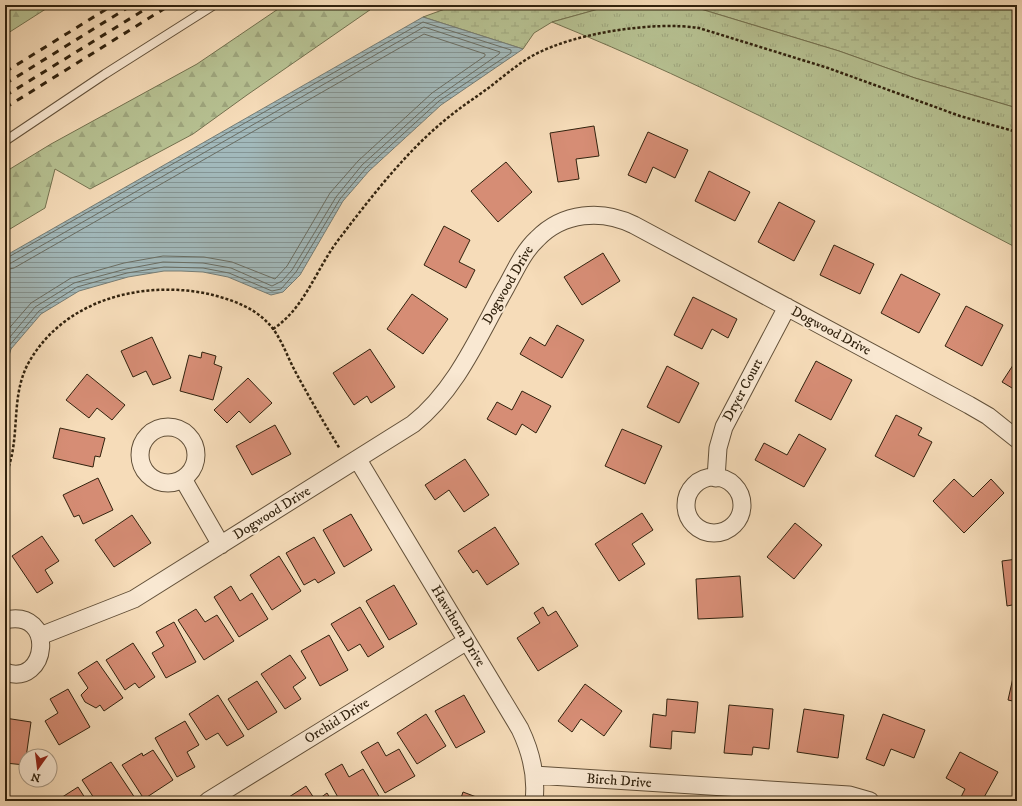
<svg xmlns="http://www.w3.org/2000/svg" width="1022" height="806" viewBox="0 0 1022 806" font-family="'IM FELL DW Pica',serif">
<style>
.forest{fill:url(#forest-firs);stroke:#747250}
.wetland{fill:url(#wetland-marsh);stroke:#747250}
.park{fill:url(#park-tufts);stroke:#747250}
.water{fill:url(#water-rules);stroke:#757d76}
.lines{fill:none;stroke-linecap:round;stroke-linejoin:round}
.shore{stroke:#6a6e64;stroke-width:1}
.building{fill:#d68d75;stroke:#31220e}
.service-casing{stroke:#625039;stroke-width:10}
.minor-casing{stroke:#625039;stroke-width:19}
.path{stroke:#31220e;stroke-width:2.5;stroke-dasharray:3 2;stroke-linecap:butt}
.service{stroke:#f9e8d2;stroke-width:8}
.minor{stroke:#f9e8d2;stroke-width:17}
.rail{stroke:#31220e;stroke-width:3;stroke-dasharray:7 7;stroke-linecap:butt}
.labels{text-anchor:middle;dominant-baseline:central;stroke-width:4;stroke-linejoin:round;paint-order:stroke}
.street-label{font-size:14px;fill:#31220e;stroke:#f9e8d2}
</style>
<defs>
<pattern id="forest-firs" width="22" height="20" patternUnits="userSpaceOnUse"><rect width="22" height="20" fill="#b7c293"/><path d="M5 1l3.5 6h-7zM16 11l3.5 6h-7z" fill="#9ea67e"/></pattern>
<pattern id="wetland-marsh" width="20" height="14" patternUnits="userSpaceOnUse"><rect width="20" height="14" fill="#b7c293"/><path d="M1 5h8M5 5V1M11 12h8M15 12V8" fill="none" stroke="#9ea67e"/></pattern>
<pattern id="park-tufts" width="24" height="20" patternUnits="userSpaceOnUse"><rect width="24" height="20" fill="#b7c293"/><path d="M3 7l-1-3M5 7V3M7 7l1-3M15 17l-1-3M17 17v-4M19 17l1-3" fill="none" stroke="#9ea67e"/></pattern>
<pattern id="water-rules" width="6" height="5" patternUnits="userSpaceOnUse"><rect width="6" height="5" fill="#a2b9bb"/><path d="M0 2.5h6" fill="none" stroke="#859696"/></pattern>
</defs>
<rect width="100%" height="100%" fill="#f6dcb9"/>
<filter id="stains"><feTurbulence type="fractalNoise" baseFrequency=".005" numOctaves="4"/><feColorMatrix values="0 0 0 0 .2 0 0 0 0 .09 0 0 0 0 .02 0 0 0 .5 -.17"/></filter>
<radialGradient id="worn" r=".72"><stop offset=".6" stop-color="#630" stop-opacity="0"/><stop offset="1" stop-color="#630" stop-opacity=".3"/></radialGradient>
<path class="forest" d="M5,5H52L5,35Z
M284,5H377L247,95L193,134L90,189L55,169L45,208L5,232V172L51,144L197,64Z"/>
<path class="wetland" d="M456,5H613L552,22L534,33L523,49L423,17Z
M638,5H1017V108L915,78L839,51L694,7Z"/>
<path class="park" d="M613,5L694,7L839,51L915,78L1017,108V248C864,168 712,87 552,22Z"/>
<path class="water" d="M423,17L523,49L441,105L369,171L343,201L300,275L283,292L271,295L228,277L203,272L181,271H164L128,277L79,291L41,314L11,349L5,369V256Z"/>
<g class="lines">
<path class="shore" d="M5,259L423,22L511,50V53L439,101L366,168L340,199L296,272L281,289L272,291L229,273L203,268L164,267L127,273L77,287L39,311L8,347L5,355
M5,264L11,263L424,27L500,52L499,54L436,98L362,165L336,197L292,270L282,281L272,286L231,268L203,263L163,262L126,269L74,283L35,307L5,343
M5,270L14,268L424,34L485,54V56L432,93L358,161L330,193L287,266L275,279L232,262L204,257L163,256L124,263L71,278L31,303L5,333"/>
</g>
<path class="building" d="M594,126L599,156L576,159L579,179L558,182L550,133Z
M648,132L688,150L675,178L653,167L646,183L628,175Z
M506,162L532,192L498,222L471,191Z
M709,171L750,192L735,221L695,201Z
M779,202L815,221L794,261L758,242Z
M444,226L470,240L459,262L475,270L466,288L424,265Z
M834,245L874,264L860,294L820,275Z
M603,253L620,281L582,305L564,277Z
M901,274L940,294L919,333L881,313Z
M412,294L448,319L423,354L387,329Z
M693,297L737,319L728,338L712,329L702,349L674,335Z
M966,306L1003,325L982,366L945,346Z
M557,325L584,340L562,378L520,354L530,337L545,346Z
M152,337L171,378L153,385L146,371L133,377L121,351Z
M370,349L395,387L371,403L367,396L354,405L333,373Z
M202,352L216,356L214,364L222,367L213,400L180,391L189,355L201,358Z
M1017,359V391L1002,382Z
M816,361L852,380L831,420L795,401Z
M667,366L699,383L679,423L647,407Z
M87,374L125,405L112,420L97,408L89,418L66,400Z
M248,378L272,403L250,423L239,411L227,423L214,410Z
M522,391L551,406L536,433L522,424L516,435L487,419L497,402L512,410Z
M896,415L922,428L918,435L932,442L914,477L875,456Z
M275,425L291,454L252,475L236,446Z
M60,428L105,438L100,457L95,456L93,467L53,458Z
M622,429L662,446L645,484L605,466Z
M799,434L826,449L804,487L755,460L764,443L787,455Z
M465,459L489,495L464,512L449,490L435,500L425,485Z
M98,478L113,510L83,524L79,515L74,517L63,495Z
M954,479L973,497L991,479L1004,493L964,533L933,501Z
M642,513L653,530L632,544L645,564L619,581L595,544Z
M351,514L372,550L344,567L323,530Z
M132,515L151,543L114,567L95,540Z
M795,523L822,545L794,579L767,557Z
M495,527L519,564L487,585L477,570L473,573L458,551Z
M42,536L59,561L45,570L53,583L37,593L12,556Z
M314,537L335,573L318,583L315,579L304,585L286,553Z
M279,556L301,591L272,610L250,575Z
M1017,559V604L1007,606L1002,561Z
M740,576L743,617L698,619L696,579Z
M394,585L417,624L389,640L366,601Z
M231,586L240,601L252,593L268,619L239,637L214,597Z
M360,607L384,647L368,657L360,644L348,651L331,624Z
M543,607L548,616L556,611L578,646L538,671L517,638L540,623L534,613Z
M196,609L205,622L217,615L234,641L204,660L178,620Z
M174,622L196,662L166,678L152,653L164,646L156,632Z
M329,635L348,670L320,686L301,651Z
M133,643L155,677L139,688L135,683L125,690L106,660Z
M290,655L306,678L293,687L301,699L285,709L261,674Z
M1017,660V702L1008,700Z
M97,661L123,698L104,711L100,705L96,708L85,702L81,695L88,688L78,673Z
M257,681L277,712L248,730L228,699Z
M585,684L622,711L604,736L581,719L572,732L558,721Z
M68,689L90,727L59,745L45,721L58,713L50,699Z
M218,695L244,736L227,746L218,733L206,740L189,714Z
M464,695L485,732L456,748L435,711Z
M667,699L698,702L695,733L672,731L671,749L650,747L653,714L666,716Z
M729,705L773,709L769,749L753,747L752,755L724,753Z
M804,709L844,715L838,758L797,752Z
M426,714L446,746L417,764L397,733Z
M883,714L925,730L914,758L891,749L884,766L866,759Z
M5,718L31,722L25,765L5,763Z
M185,721L199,745L187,752L195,767L177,777L155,738Z
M378,742L386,756L399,749L415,776L385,793L361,752Z
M153,750L173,780L144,799L122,765L142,753L143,756Z
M960,752L998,772L982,801H959L965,789L946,778Z
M111,762L137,801H114L112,798L108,801H96L82,780Z
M342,764L349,777L363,769L380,798L374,801H340L325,774Z
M306,786L316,801L327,793L332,801H292L289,797Z
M78,787L87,801H56Z
M463,792L487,801H460Z"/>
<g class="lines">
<defs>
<path id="service" d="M5,141L105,74L214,5"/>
<path id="minor" d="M140 455a28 28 0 1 1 56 0a28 28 0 1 1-56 0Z
M358,460L520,729C531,752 537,776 534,801
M686 505a28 28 0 1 1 56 0a28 28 0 1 1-56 0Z
M716,478L718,448L724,427L787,307
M183,479L221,545
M5,620C57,608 48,688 5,672
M40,636L134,599L413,424C457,389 479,335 506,287C515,271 523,252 537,239C563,212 602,209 634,225L969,405L988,416L1017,439
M534,775L849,795L870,801
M208,801L467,641"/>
</defs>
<use href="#service" class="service-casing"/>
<use href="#minor" class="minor-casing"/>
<path class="path" d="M273,329C305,308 316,269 339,239C372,196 407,150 450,116C462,106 475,98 487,89C502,78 517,64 534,55C574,33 654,21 699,28L828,68L960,116L1017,132
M5,476C22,440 9,397 29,362C65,299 143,280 209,294C229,299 251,306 266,321C280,334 286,354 295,371C309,397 324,423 340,449"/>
<use href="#service" class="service"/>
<use href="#minor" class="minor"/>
<path class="rail" d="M5,72L113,5
M5,84L132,5
M5,96L152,5
M5,108L170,5"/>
</g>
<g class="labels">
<g class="street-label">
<text transform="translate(508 285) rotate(-60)">Dogwood Drive</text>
<text transform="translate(831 331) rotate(28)">Dogwood Drive</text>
<text transform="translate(743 390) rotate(-62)">Dryer Court</text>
<text transform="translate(272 513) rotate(-32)">Dogwood Drive</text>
<text transform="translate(458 626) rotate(59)">Hawthorn Drive</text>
<text transform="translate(337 721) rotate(-32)">Orchid Drive</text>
<text transform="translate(619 781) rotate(4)">Birch Drive</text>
</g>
</g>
<rect width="1022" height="806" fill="none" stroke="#f6dcb9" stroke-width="20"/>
<rect x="6" y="6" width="1010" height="794" fill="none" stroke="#31220e" stroke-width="2"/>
<rect x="10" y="10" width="1002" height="786" fill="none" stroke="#31220e"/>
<g transform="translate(38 768) rotate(194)"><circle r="19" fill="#f9e8d2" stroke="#a99984"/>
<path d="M0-3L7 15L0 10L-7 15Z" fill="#8f2418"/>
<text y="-6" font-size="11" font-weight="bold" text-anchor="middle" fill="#31220e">N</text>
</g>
<rect width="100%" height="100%" filter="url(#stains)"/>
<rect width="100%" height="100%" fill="url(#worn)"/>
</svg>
